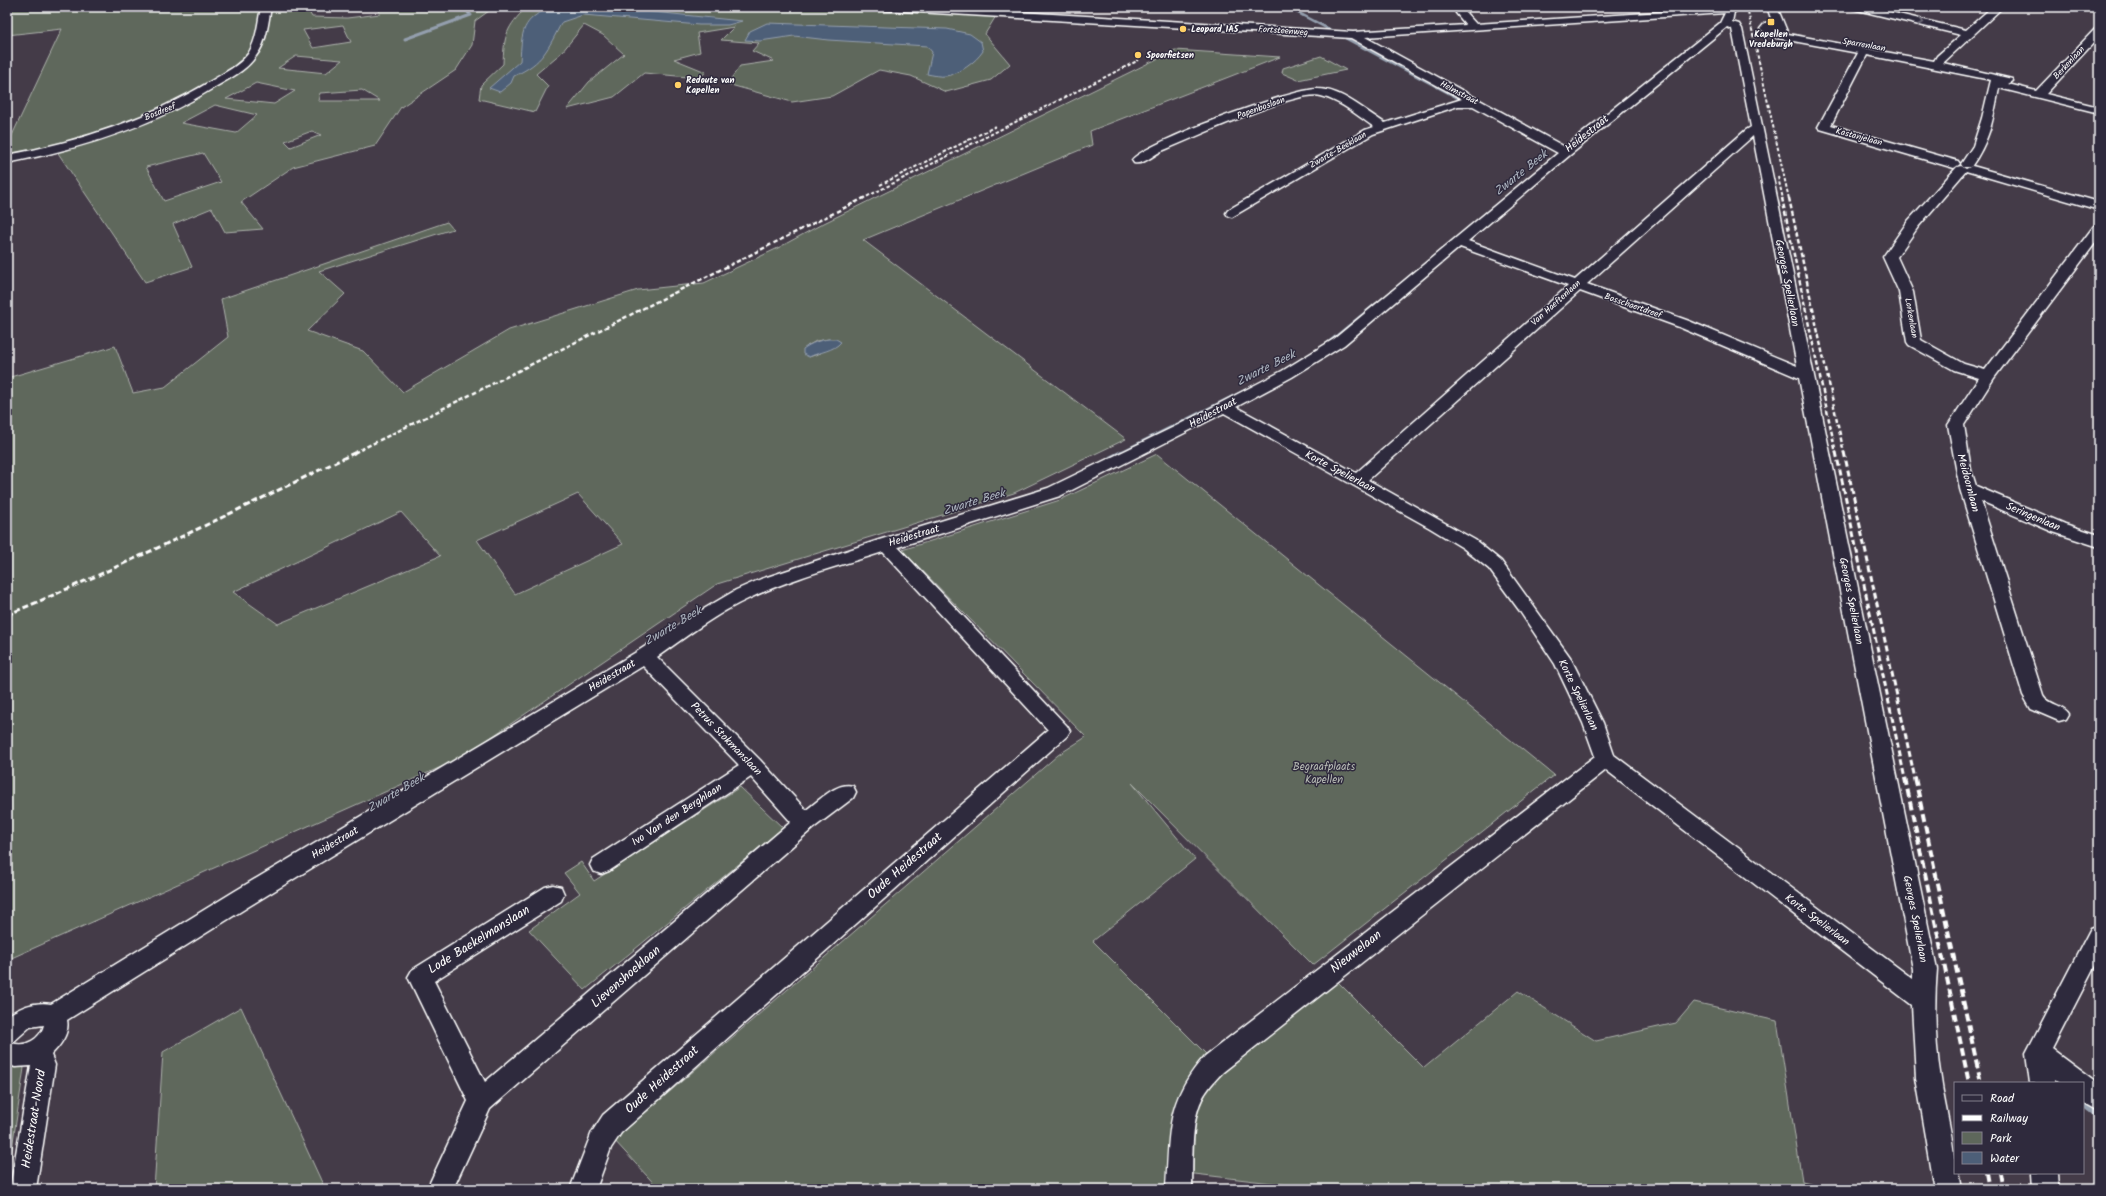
<svg xmlns="http://www.w3.org/2000/svg" width="2106" height="1196" viewBox="0 0 2106 1196" font-family="Kalam,sans-serif">
<style>
.green{fill:#5e675b;stroke:#aeb3ad;fill-rule:evenodd}
.water{fill:#4d5f78;stroke:#949fae}
.lines{fill:none;stroke-linecap:round;stroke-linejoin:round}
.stream-far3{stroke:#949fae;stroke-width:3}
.stream-far2{stroke:#949fae;stroke-width:3.5}
.stream-far1{stroke:#949fae;stroke-width:4.5}
.stream{stroke:#949fae;stroke-width:6}
.minor-casing{stroke:#fff;stroke-width:3}
.minor{fill:#2f2a3d;fill-rule:evenodd}
.rail-far3{stroke:#fff;stroke-width:2;stroke-dasharray:3.5 2;stroke-linecap:butt}
.rail-far2{stroke:#fff;stroke-width:2.5;stroke-dasharray:4.5 2.5;stroke-linecap:butt}
.rail-far1{stroke:#fff;stroke-width:3;stroke-dasharray:6 3;stroke-linecap:butt}
.rail{stroke:#fff;stroke-width:4;stroke-dasharray:8 4;stroke-linecap:butt}
.oneway{stroke:#6d6a77}
.poi-dot{fill:#ffd166;stroke:#2f2a3d;stroke-width:1.5}
.labels{text-anchor:middle;dominant-baseline:central;stroke-width:3;stroke-linejoin:round;paint-order:stroke}
.far-poi-label{font-size:9px;font-weight:bold;fill:#fff;stroke:#2f2a3d;text-anchor:start}
.far-street-label{font-size:9px;fill:#fff;stroke:#2f2a3d}
.street-label{font-size:11px;fill:#fff;stroke:#2f2a3d}
.park-label{font-size:11px;fill:#b7bbb5;stroke:#2f2a3d}
.water-label{font-size:12px;font-style:italic;fill:#afb7c2;stroke:#2f2a3d}
.near-street-label{font-size:13px;fill:#fff;stroke:#2f2a3d}
</style>
<rect width="100%" height="100%" fill="#443b48"/>
<filter id="ink" filterUnits="userSpaceOnUse"><feTurbulence type="fractalNoise" baseFrequency=".025" numOctaves="2"/><feDisplacementMap in="SourceGraphic" scale="8" xChannelSelector="R" yChannelSelector="G"/><feConvolveMatrix kernelMatrix="1 2 1 2 8 2 1 2 1" color-interpolation-filters="sRGB"/></filter>
<g filter="url(#ink)">
<path class="green" d="M7,7H306L312,17L347,18L380,14L378,7H882L881,10L996,16L985,34L1010,64L991,80L946,92L911,76L879,70L832,96L792,102L727,84L740,66L774,61L752,51L759,43L721,40L734,27L697,33L700,52L674,59L706,72L699,78L644,73L614,97L567,109L589,82L624,54L603,35L584,25L562,52L536,74L548,86L535,112L479,99L481,85L503,64C504,39 505,29 523,11L493,8L475,21L472,45L456,70L401,107L375,146L293,167L241,202L263,229L225,232L212,208L173,224L192,267L145,282L56,150L7,156V146L62,29L7,35ZM343,25L351,42L313,48L303,30ZM296,56L342,60L326,73L278,68ZM256,83L295,91L274,104L226,99ZM362,90L380,101H318L320,93ZM215,105L257,115L236,133L181,123ZM312,131L321,135L291,147L285,141ZM203,153L221,182L164,201L146,167Z
M1175,50L1280,57L1090,131L1092,145L863,240L1126,439L1014,493L717,584L459,759L7,960V378L115,346L133,393L165,387L228,337L221,299L447,222L453,229L319,271L345,294L307,331L363,351L403,392L509,330L638,290L704,283L776,249L824,223ZM829,339L821,353L809,357L807,346L816,341ZM578,494L623,544L515,594L477,540ZM401,512L440,556L278,624L233,592Z
M1321,56L1346,70L1298,80L1282,73L1283,68Z
M1157,454L1554,775L1313,965L1132,783L1195,859L1093,941L1208,1056L1332,976L1424,1068L1518,991L1596,1041L1676,1023L1694,1002L1777,1021L1802,1181L1837,1189H1324L1186,1173L1184,1189H659L614,1140L1058,755L1086,737L902,550L1060,500Z
M740,787L783,828L585,990L529,930L580,893L564,873L581,862L594,881Z
M241,1007L325,1189H154L163,1052Z
M7,1060L24,1068L7,1182Z"/>
<path class="water" d="M551,7H604L742,21L728,25H699L583,15L562,22C547,50 544,62 514,76L511,83L500,92L489,88L520,61C522,31 521,20 551,7Z
M767,23L947,29L970,34L981,42L983,51C976,62 959,74 946,76C940,77 933,75 927,74L932,52L927,46L828,40L794,36L760,41L745,40L750,31Z
M829,339H836L841,342C834,351 819,352 809,357L803,354V349C811,343 820,340 829,339Z"/>
<g class="lines">
<path class="stream-far3" d="M1294,7L1291,9L1466,102
M405,39L471,15L462,7
M42,155L52,153"/>
<path class="stream-far2" d="M1327,344L1376,304
M1120,453L1254,386"/>
<path class="stream-far1" d="M1110,458L1122,452"/>
<path class="stream" d="M2083,1104L2099,1116"/>
<defs>
<path id="minor" d="M261,7H271C268,23 267,42 256,56C246,71 230,78 215,87C152,127 80,149 7,163V155C79,142 148,119 211,81C224,73 239,66 248,54C257,40 258,22 261,7Z
M879,7H934L1353,32L1466,25L1456,13L1458,7H1468L1466,13L1476,24L1740,7L1741,9L1734,12L1732,22L1739,24L1742,29L1937,969C1934,1005 1935,1043 1941,1079C1945,1110 1955,1141 1955,1173H1958L1961,1189H1935L1916,1078L1912,1005L1606,770L1223,1072C1215,1080 1207,1089 1202,1099C1190,1122 1193,1164 1192,1189H1166C1170,1133 1165,1101 1205,1056L1595,756L1583,723L1555,664L1519,610L1489,569L1463,548L1430,528L1224,413L1060,496L898,547L1067,726L1070,731L1067,736L621,1133L611,1148L596,1189H570L592,1132L603,1115L1048,730L883,552C839,566 792,578 750,598C717,613 687,636 657,657L760,760L806,810C819,801 837,781 853,786L856,792L853,798L812,829L490,1109L453,1189H427L468,1101L408,977L412,970L545,887L553,885L561,887L564,894L561,901L434,981L485,1082L791,822L751,777L609,871L601,874L593,871L590,865L593,859L739,765L643,666L251,905L67,1020C70,1033 60,1046 51,1055L55,1065L36,1189H10L31,1066L15,1067L7,1064V1016C20,1007 36,1001 51,1004L235,891L638,651L692,616L736,590L761,579L879,540L1048,488L1180,424L1282,371L1334,339L1558,153L1473,106H1458L1373,134L1232,217L1228,216L1226,213L1228,210L1365,130L1374,127C1358,116 1341,101 1321,96C1298,89 1191,139 1164,150C1154,154 1144,165 1134,163L1132,160C1144,143 1293,88 1318,89C1341,89 1365,111 1385,123L1462,99L1351,38L884,10ZM1725,13L1720,23L1565,147L1365,37ZM1727,27L1732,29L1751,127L1746,130L1575,280L1468,241L1570,155ZM1753,136L1797,366L1689,321L1587,284ZM1460,247L1568,286L1356,473L1236,407L1292,377L1344,345ZM1580,291L1679,327L1799,378L1913,969V979L1614,755L1603,723L1570,657L1501,561L1475,540L1368,480ZM44,1025C41,1038 26,1048 12,1043L30,1027Z
M1767,7H1777L1788,34L1934,61L1937,56L1961,35L1853,9L1851,7H1869L1966,30L1992,7H2003L1943,63L2012,79L2013,81L2008,84L2036,91L2095,29L2099,28V37L2046,94L2099,107V113L1999,88C1993,120 1990,140 1971,167H1963L1961,164L1973,146L1982,118L1991,80L1867,55L1831,125L1958,161L1960,164L1954,168L1820,129L1818,127L1858,53L1772,37L1760,29L1765,23L1772,21Z
M1961,166L1966,169L1972,166L1976,167L2099,202V210L1966,171L1918,227L1897,257L1913,292L1921,340L1964,364L1985,370L2094,226L2099,225V238L1994,378L1964,425L1971,470L1976,486L2065,524L2099,535V547L2053,532L1981,501L2043,695C2048,705 2063,704 2069,714L2066,719L2059,721L2031,709L2023,695L1960,489L1948,425L1979,378L1954,370L1909,345L1907,342L1899,292L1883,257L1908,221L1957,167Z
M2099,925V958L2052,1049L2099,1084V1111L2083,1102V1083H2059L2054,1079V1083H2030L2026,1053L2091,928Z
M2031,1173H2057L2058,1189H2032Z"/>
</defs>
<use href="#minor" class="minor-casing"/>
<use href="#minor" class="minor"/>
<path class="rail-far3" d="M1747,7L1789,199
M1778,177L1783,199
M880,185L996,126
M862,199L1139,60"/>
<path class="rail-far2" d="M1782,198L1836,453
M1789,198L1844,453
M354,453L864,198"/>
<path class="rail-far1" d="M1836,452L1905,779
M1844,452L1915,779
M7,615C125,565 241,509 356,452"/>
<path class="rail" d="M1905,778L1969,1083
M1915,778L1981,1083
M1988,1173L1991,1189
M2001,1173L2004,1189"/>
</g>
<defs><path id="oneway-chevron" d="M-2-3.5L2.5 0L-2 3.5" fill="none" stroke-width="1.6" stroke-linecap="round" stroke-linejoin="round"/></defs>
<use class="oneway" href="#oneway-chevron" transform="translate(1921 22) rotate(13)"/>
</g>
<g class="poi-dot">
<rect x="1767" y="18" width="8" height="8" rx="2"/>
<circle cx="1183" cy="29" r="4"/>
<circle cx="1138" cy="55" r="4"/>
<circle cx="678" cy="85" r="4"/>
</g>
<g class="labels">
<g class="far-poi-label">
<text x="1191" y="29">Leopard 1A5</text>
<text x="1771" y="34" text-anchor="middle">Kapellen<tspan x="1771" dy="10">Vredeburgh</tspan></text>
<text x="1146" y="55">Spoorfietsen</text>
<text x="686" y="80">Redoute van<tspan x="686" dy="10">Kapellen</tspan></text>
</g>
<g class="far-street-label">
<text transform="translate(1283 31) rotate(4)">Fortsteenweg</text>
<text transform="translate(1864 45) rotate(10)">Sparrenlaan</text>
<text transform="translate(2069 63) rotate(-47)">Berkenlaan</text>
<text transform="translate(1459 93) rotate(28)">Helmstraat</text>
<text transform="translate(1261 108) rotate(-20)">Papenboslaan</text>
<text transform="translate(160 112) rotate(-22)">Bosdreef</text>
<text transform="translate(1859 137) rotate(15)">Kastanjelaan</text>
<text transform="translate(1338 150) rotate(-30)">Zwarte-Beeklaan</text>
<text transform="translate(1556 303) rotate(-42)">Van Haeftenlaan</text>
<text transform="translate(1633 306) rotate(19)">Bosschaertdreef</text>
<text transform="translate(1911 318) rotate(80)">Lorkenlaan</text>
</g>
<g class="street-label">
<text transform="translate(1587 134) rotate(-39)">Heidestraat</text>
<text transform="translate(1787 283) rotate(79)">Georges Spelierlaan</text>
<text transform="translate(1213 413) rotate(-28)">Heidestraat</text>
<text transform="translate(1340 472) rotate(28)">Korte Spelierlaan</text>
<text transform="translate(1968 483) rotate(75)">Meidoornlaan</text>
<text transform="translate(2033 517) rotate(23)">Seringenlaan</text>
<text transform="translate(914 536) rotate(-17)">Heidestraat</text>
<text transform="translate(1851 601) rotate(79)">Georges Spelierlaan</text>
<text transform="translate(612 676) rotate(-31)">Heidestraat</text>
<text transform="translate(1578 695) rotate(64)">Korte Spelierlaan</text>
<text transform="translate(726 739) rotate(46)">Petrus Stokmanslaan</text>
<text transform="translate(677 815) rotate(-33)">Ivo Van den Berghlaan</text>
<text transform="translate(335 843) rotate(-31)">Heidestraat</text>
<text transform="translate(1915 919) rotate(79)">Georges Spelierlaan</text>
<text transform="translate(1817 920) rotate(37)">Korte Spelierlaan</text>
</g>
<g class="park-label">
<text x="1324" y="767">Begraafplaats<tspan x="1324" dy="13">Kapellen</tspan></text>
</g>
<g class="water-label">
<text transform="translate(1521 173) rotate(-39)">Zwarte Beek</text>
<text transform="translate(1266 368) rotate(-27)">Zwarte Beek</text>
<text transform="translate(974 502) rotate(-17)">Zwarte Beek</text>
<text transform="translate(673 626) rotate(-31)">Zwarte Beek</text>
<text transform="translate(396 793) rotate(-31)">Zwarte Beek</text>
</g>
<g class="near-street-label">
<text transform="translate(905 866) rotate(-41)">Oude Heidestraat</text>
<text transform="translate(479 940) rotate(-32)">Lode Baekelmanslaan</text>
<text transform="translate(1356 952) rotate(-38)">Nieuwelaan</text>
<text transform="translate(626 977) rotate(-41)">Lievenshoeklaan</text>
<text transform="translate(662 1080) rotate(-42)">Oude Heidestraat</text>
<text transform="translate(34 1119) rotate(-81)">Heidestraat-Noord</text>
</g>
</g>
<rect width="2106" height="1196" fill="none" stroke="#2f2a3d" stroke-width="24"/>
<rect x="12" y="12" width="2082" height="1172" fill="none" stroke="#fff" stroke-width="1.5" filter="url(#ink)"/>
<rect x="1954" y="1082" width="130" height="92" fill="#2f2a3d" stroke="#827f8b"/>
<rect x="1962" y="1095" width="20" height="6" fill="#2f2a3d" stroke="#827f8b"/>
<text x="1990" y="1102" font-size="12" fill="#ffffff">Road</text>
<rect x="1962" y="1115" width="20" height="6" fill="#ffffff" stroke="#827f8b"/>
<text x="1990" y="1122" font-size="12" fill="#ffffff">Railway</text>
<rect x="1962" y="1132" width="20" height="12" fill="#5e675b" stroke="#827f8b"/>
<text x="1990" y="1142" font-size="12" fill="#ffffff">Park</text>
<rect x="1962" y="1152" width="20" height="12" fill="#4d5f78" stroke="#827f8b"/>
<text x="1990" y="1162" font-size="12" fill="#ffffff">Water</text>
</svg>
